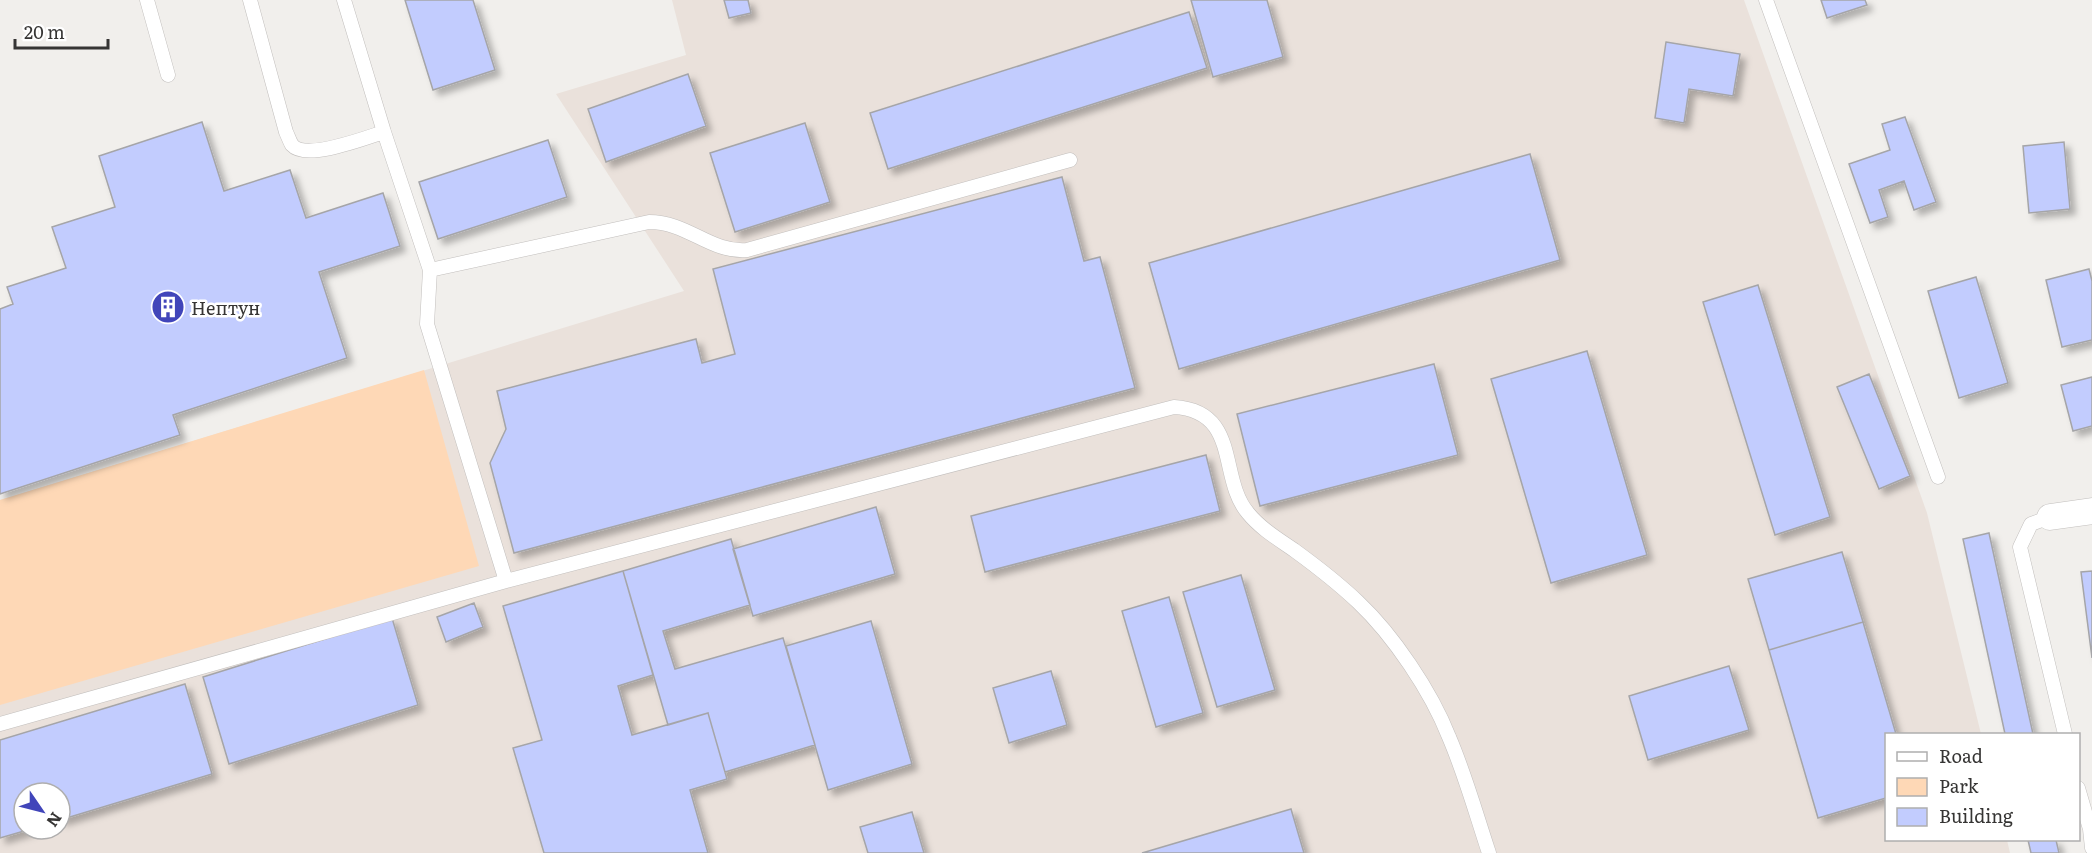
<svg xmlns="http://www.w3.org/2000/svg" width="2092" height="853" viewBox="0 0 2092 853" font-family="Literata,serif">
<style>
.built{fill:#eae1db;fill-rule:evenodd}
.green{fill:#fed8b6}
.building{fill:#c2ccfe;stroke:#a5a5a8;stroke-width:1.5;filter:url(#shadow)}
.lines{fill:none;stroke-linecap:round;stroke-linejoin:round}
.service-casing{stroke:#c2bfbd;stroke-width:15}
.minor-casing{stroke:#c2bfbd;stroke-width:27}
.service{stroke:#fff;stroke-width:14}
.minor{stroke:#fff;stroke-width:26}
.labels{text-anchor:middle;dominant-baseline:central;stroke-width:5;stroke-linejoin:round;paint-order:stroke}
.poi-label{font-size:18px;fill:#363534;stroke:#fff;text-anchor:start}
</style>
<defs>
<filter id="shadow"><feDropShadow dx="5.5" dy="5.5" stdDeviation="3" flood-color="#0004"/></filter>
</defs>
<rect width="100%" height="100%" fill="#f1efec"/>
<path class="built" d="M672,0H1744L1927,513L1981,734H1886V840H2007L2010,853H0V500L684,291L556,94L686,55ZM24,793H60V829H24Z"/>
<path class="green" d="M424,370L479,566L0,705V500Z"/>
<path class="building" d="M405,0H473L495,70L433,90Z
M724,0H748L751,13L729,18Z
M1191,0H1267L1283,57L1213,77Z
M1821,0H1865L1867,5L1827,18Z
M1189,12L1207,68L888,169L870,113Z
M1666,42L1740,54L1733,96L1689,89L1684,123L1655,118Z
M688,74L706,126L606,162L588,109Z
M1905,117L1936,202L1914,210L1904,181L1879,190L1888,217L1870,223L1849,164L1890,150L1882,124Z
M202,122L224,191L290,170L306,218L383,193L400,246L319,272L347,358L173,415L180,435L0,494V309L13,304L7,287L66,268L52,227L115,207L99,156Z
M805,123L830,202L735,232L710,153Z
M548,140L567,197L438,239L419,182Z
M2064,142L2070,209L2029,213L2023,146Z
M1530,154L1560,260L1179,369L1149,263Z
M1062,177L1084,261L1100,257L1135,388L514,553L490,463L506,429L497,391L696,339L702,363L735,354L713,269Z
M2089,269L2092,281V340L2062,347L2046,280Z
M1976,277L2008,383L1959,398L1928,291Z
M1758,285L1830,517L1775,535L1703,302Z
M1587,351L1647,555L1551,583L1491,379Z
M1434,364L1458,455L1260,506L1237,414Z
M1869,374L1910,476L1879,489L1837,387Z
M2092,377V426L2073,431L2061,385Z
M1206,455L1220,511L985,572L971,516Z
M876,507L895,574L753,616L733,549Z
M1989,533L2033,734H2005L1963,539Z
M731,539L750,605L663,631L675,669L783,638L815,745L725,772L708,713L668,725L623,571Z
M1842,552L1863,622L1769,650L1748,579Z
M623,571L653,675L618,686L632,735L708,713L727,779L690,790L708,853H544L513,748L542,740L503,606Z
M2092,571V658L2081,572Z
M1241,575L1275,690L1217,707L1183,592Z
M1169,597L1203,713L1156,727L1122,611Z
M474,603L483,627L446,642L437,617Z
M392,618L418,705L229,764L203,677Z
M871,621L912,764L828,790L786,646Z
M1863,622L1896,734H1886V798L1818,818L1769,650Z
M1729,666L1749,730L1648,760L1629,696Z
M1051,671L1067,725L1009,743L993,688Z
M185,684L212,774L60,820V793H24V829H31L0,838V740Z
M1291,809L1304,853H1142Z
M912,812L924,853H868L860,827Z
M2028,840H2056L2059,853H2031Z"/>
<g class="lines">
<defs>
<path id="service" d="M147,0L168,75
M250,0L286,132C288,136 290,142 292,145C306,161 365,138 384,132
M1766,0L1938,477
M430,270L649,222C688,222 710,253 747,250L1070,160
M2050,517L2031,524L2020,547L2065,734
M506,581L1174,407C1241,411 1218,478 1248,513C1260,528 1278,539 1294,550C1316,566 1338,583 1358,602C1393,635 1431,691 1449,737C1465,774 1476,814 1489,853
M0,724L506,581L427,324L430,270L384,132L344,0
M2078,788L2090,829L2092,848"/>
<path id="minor" d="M2050,517L2092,511"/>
</defs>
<use href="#service" class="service-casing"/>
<use href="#minor" class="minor-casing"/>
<use href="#service" class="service"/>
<use href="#minor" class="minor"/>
</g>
<defs>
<symbol id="building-disc" viewBox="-11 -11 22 22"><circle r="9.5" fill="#4145ba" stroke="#fff"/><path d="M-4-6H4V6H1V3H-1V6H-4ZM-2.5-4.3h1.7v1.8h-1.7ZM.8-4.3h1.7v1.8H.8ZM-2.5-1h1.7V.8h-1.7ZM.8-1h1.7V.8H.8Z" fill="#fff"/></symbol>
</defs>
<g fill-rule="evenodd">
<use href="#building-disc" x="149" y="288" width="38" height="38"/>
</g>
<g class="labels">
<g class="poi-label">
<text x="191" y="307">Нептун</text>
</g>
</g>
<rect x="1885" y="733" width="195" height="108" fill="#ffffff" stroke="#afaeae" stroke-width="1.5"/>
<rect x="1897" y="752" width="30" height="9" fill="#ffffff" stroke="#afaeae" stroke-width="1.5"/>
<text x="1939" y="763" font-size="18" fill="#363534">Road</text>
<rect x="1897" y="778" width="30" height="18" fill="#fed8b6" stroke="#afaeae" stroke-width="1.5"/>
<text x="1939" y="793" font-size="18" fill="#363534">Park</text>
<rect x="1897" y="808" width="30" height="18" fill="#c2ccfe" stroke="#afaeae" stroke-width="1.5"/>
<text x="1939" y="823" font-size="18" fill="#363534">Building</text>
<g transform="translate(42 811) rotate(125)"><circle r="28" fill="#ffffff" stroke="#afaeae" stroke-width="1.5"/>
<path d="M0-4.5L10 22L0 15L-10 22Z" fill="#4145ba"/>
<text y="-9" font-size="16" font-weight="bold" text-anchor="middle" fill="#363534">N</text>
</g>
<path d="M15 39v9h93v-9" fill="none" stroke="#363534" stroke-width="3"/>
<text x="24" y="39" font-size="18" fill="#363534" stroke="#ffffff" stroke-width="4.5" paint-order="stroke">20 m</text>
</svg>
